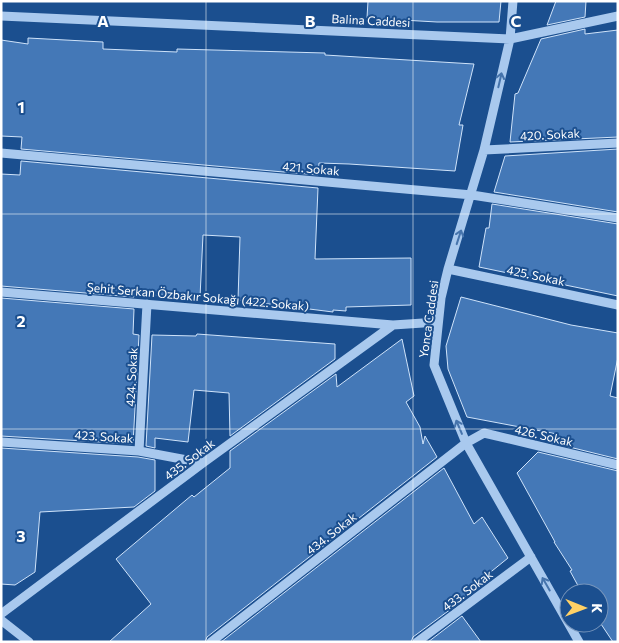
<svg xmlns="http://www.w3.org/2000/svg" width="619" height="643" viewBox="0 0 619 643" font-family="Commissioner,sans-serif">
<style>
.building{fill:#4478b7;stroke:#cfe3fa}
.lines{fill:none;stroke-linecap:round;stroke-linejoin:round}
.minor{stroke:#a9c9ee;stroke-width:9}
.oneway{stroke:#4674ac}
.grid{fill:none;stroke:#fff;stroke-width:1;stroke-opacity:0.55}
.labels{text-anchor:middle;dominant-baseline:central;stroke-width:4;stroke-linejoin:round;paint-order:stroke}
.street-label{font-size:12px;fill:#fff;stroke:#1b4f8f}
.grid-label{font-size:16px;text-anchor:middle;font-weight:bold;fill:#fff;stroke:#1b4f8f;stroke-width:4;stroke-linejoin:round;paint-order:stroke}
</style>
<rect width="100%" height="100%" fill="#1b4f8f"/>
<path class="building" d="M368,1H501L499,22H437L367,18Z
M556,1H586L585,17L547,25Z
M585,29V34L618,30V137L510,142L515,94L518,93L541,39Z
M28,38L103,42V49L177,52V49L325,53V55L474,64L459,125H463L455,171L349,164L319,163L318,175L21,149L22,137L1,136V40L28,44Z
M618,149V212L494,192L505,156Z
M21,161L318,188L315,259L411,258V305L346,307V311L333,310V312L238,300L240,237L203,235L200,297L135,294L134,297L1,286V174L20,175Z
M492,204L618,224V296L479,267L486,228H489Z
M461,297L571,325L618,333V357L610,396L618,398V459L549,442L557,434L467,417L448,369L446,346Z
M1,298L134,309L133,334L139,335L133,444L1,436Z
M197,334L335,344V359L230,436L229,393L194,390L188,442L155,438V448L146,446L152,335L196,336Z
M402,339L414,396L406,402L420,427L423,444L425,436L437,457L207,637L205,642H109L151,604L116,559L192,495L194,497L230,468V451L336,374L337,387Z
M1,448L138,457L155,460V491L134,507L40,512L35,572L15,585L1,584Z
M538,452L618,471V642H613L599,621V593H582L570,571L572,570L554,542H555L517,473Z
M444,468L474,524L482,517L508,558L466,592L468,594L455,606L413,637L411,642H221Z
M462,616L481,642H428Z"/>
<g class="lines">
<path class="minor" d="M513,1L510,39L484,150L448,269L441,298L434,365L466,443L579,642
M1,16L510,39L618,16
M484,150L618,143
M1,153L472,195L618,218
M448,269L618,305
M1,292L393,325L438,322
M1,442L139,451L203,463
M139,451L147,304
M1,614L203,463L393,325
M1,620L29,642
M211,642L466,443L484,433L618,465
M417,642L531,557"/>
</g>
<defs><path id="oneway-shaft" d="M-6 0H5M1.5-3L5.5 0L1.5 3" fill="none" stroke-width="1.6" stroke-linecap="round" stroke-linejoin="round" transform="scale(1.25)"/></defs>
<g class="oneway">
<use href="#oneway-shaft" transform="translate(500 80) rotate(-77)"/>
<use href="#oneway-shaft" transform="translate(459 237) rotate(-72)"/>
<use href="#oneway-shaft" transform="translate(459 427) rotate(-113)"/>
<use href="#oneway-shaft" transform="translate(546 584) rotate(-120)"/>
</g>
<path class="grid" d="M206,1V642M413,1V642M1,214H618M1,429H618"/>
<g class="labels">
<g class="street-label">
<text transform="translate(371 20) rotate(3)">Balina Caddesi</text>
<text transform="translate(550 134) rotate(-3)">420. Sokak</text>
<text transform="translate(311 168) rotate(5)">421. Sokak</text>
<text transform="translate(536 275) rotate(12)">425. Sokak</text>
<text transform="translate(198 296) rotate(5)">Şehit Serkan Özbakır Sokağı (422. Sokak)</text>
<text transform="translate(428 319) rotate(-82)">Yonca Caddesi</text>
<text transform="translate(131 377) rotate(-87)">424. Sokak</text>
<text transform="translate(544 435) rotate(13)">426. Sokak</text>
<text transform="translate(104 436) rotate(4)">423. Sokak</text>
<text transform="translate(189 459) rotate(-37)">435. Sokak</text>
<text transform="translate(331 533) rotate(-38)">434. Sokak</text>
<text transform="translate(467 590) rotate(-37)">433. Sokak</text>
</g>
</g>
<g class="grid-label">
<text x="103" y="27">A</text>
<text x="310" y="27">B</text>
<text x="516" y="27">C</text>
<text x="21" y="113">1</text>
<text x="21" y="327">2</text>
<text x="21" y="542">3</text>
</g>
<rect width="619" height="643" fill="none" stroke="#ffffff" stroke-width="5"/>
<g transform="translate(584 608) rotate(91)"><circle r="24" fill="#1b4f8f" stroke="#7695bc"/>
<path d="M0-4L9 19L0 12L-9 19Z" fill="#ffd166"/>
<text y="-8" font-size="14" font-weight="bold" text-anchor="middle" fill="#ffffff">K</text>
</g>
</svg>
